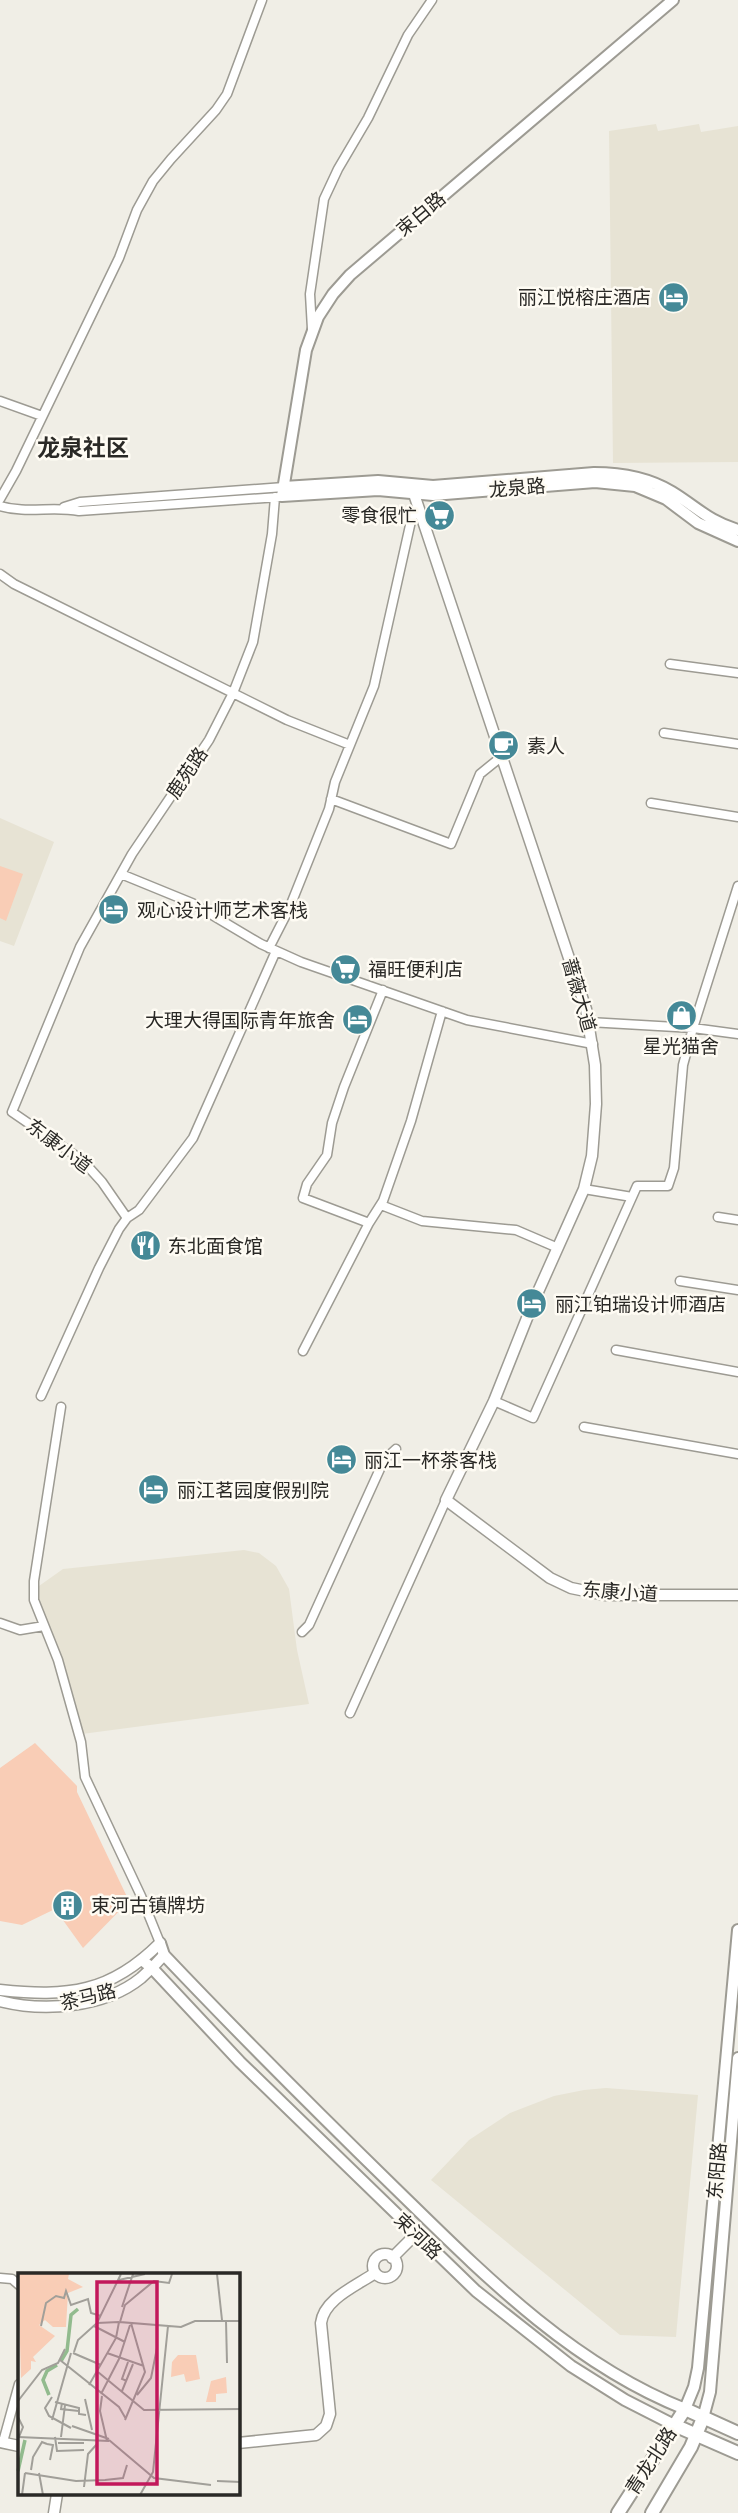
<svg xmlns="http://www.w3.org/2000/svg" width="738" height="2513" viewBox="0 0 738 2513" font-family="'Fira Sans','Noto Sans SC',sans-serif">
<style>
.built{fill:#e7e3d4}
.green{fill:#f9cdb6}
.lines{fill:none;stroke-linecap:round;stroke-linejoin:round}
.minor-casing{stroke:#9d9b93;stroke-width:11}
.tertiary-casing{stroke:#9d9b93;stroke-width:13}
.secondary-casing{stroke:#9d9b93;stroke-width:14}
.primary-casing{stroke:#9d9b93;stroke-width:16}
.minor{stroke:#fff;stroke-width:8}
.tertiary{stroke:#fff;stroke-width:10}
.secondary{stroke:#fff;stroke-width:10}
.primary{stroke:#fff;stroke-width:12}
.labels{text-anchor:middle;dominant-baseline:central;stroke-width:5;stroke-linejoin:round;paint-order:stroke}
.street-label{font-size:19px;fill:#2a2926;stroke:#fefbf3}
.poi-label{font-size:19px;fill:#2a2926;stroke:#fefbf3;text-anchor:start}
.quarter-label{font-size:23px;font-weight:bold;fill:#2a2926;stroke:#fefbf3}
.inset-river{fill:none;stroke:#92bb8e;stroke-width:3.5}
.inset-road{fill:none;stroke:#a19f99;stroke-width:2}
.view{fill:#c2185b;fill-opacity:0.15;stroke:#c2185b;stroke-width:3.5}
.inset-edge{fill:none;stroke:#2a2926;stroke-width:3.5}
</style>
<rect width="100%" height="100%" fill="#f0eee6"/>
<path class="built" d="M656,124L658,131L699,124L701,132L738,126V462L613,463L609,131Z
M0,818L54,842L14,946L0,941Z
M244,1550L259,1553L276,1566L289,1589L297,1650L309,1704L82,1734L39,1605V1586L63,1569Z
M606,2088L698,2095L676,2337L620,2335L431,2180L469,2140L510,2113L554,2096L584,2090Z"/>
<path class="green" d="M0,866L23,874L6,921L0,918Z
M35,1743L77,1786V1792L129,1901L83,1948L55,1909L22,1925L0,1921V1768Z"/>
<g class="lines">
<defs>
<path id="minor" d="M312,329L310,294L324,199L338,169L368,118L408,35L432,0
M0,401L42,416
M0,499L16,471L119,258L137,210L153,181L171,159L216,110L227,94L262,0
M0,506C26,514 52,506 79,511L279,497
M64,507L80,502L284,487
M0,574L14,584L287,720L350,745
M670,664L738,673
M664,733L738,744
M331,799L451,844L480,774L501,757
M651,803L738,817
M121,874L192,903L261,944L301,962L467,1020L593,1044
M269,948L289,909L329,809L335,782L374,686L411,521L418,507
M589,1022L693,1028L738,1034
M584,1189L632,1197
M381,1205L422,1221L516,1230L558,1248
M718,1217L738,1220
M127,1218L102,1182L82,1160L12,1112L80,947L132,854L209,740L233,693L253,642L272,534L275,497
M369,1223L303,1198L307,1184L327,1155L332,1123L344,1087L383,990
M680,1281L738,1290
M616,1350L738,1372
M303,1351L369,1223L383,1201L411,1121L442,1011
M41,1396L99,1268L119,1229L127,1218L139,1210L193,1138L276,951
M494,1401L533,1418L637,1186H668L674,1168L683,1065L693,1028L738,886
M61,1407L34,1581V1600L58,1660L81,1742L85,1777L141,1896L160,1943
M584,1427L738,1454
M0,1623L20,1630L44,1626
M302,1632L309,1625L384,1460L396,1449
M350,1713L446,1500
M0,2278L12,2279L19,2285
M3,2442L19,2384"/>
<path id="tertiary" d="M412,488L586,1009L595,1065L596,1104L592,1156L584,1189L533,1303L494,1401L446,1500L550,1578L571,1588L605,1595H738
M0,1990C68,1997 110,1993 160,1943
M0,2001C44,2012 104,2008 141,1978C149,1971 157,1963 164,1955
M373 2266a12 12 0 1 1 24 0a12 12 0 1 1-24 0Z
M392,2258L416,2234
M0,2442L19,2446
M238,2443L316,2435L326,2426L330,2414L321,2323C324,2299 356,2286 375,2273
M54,2513L57,2494"/>
<path id="secondary" d="M673,0L350,275L333,294L318,317L306,350L282,496L378,490L433,495L595,482L635,486L666,499L698,523L738,541
M284,487L378,481L433,486L594,473C621,473 649,478 672,492C698,508 708,521 738,530
M160,1943L164,1955C240,2035 317,2112 396,2189C482,2273 571,2364 685,2409L694,2387L698,2368L738,1930
M142,1960L152,1968L240,2062L476,2291L571,2366L625,2400L674,2425
M703,2418L710,2392L738,2058"/>
<path id="primary" d="M674,2425L738,2453
M618,2513L685,2409L738,2433
M652,2513L691,2447L703,2418"/>
</defs>
<use href="#minor" class="minor-casing"/>
<use href="#tertiary" class="tertiary-casing"/>
<use href="#secondary" class="secondary-casing"/>
<use href="#primary" class="primary-casing"/>
<use href="#minor" class="minor"/>
<use href="#tertiary" class="tertiary"/>
<use href="#secondary" class="secondary"/>
<use href="#primary" class="primary"/>
</g>
<defs>
<symbol id="hotel-disc" viewBox="-11 -11 22 22"><circle r="9.5" fill="#458997" stroke="#fefbf3"/><path d="M-6-4.5h1.5V1H6V5H4.5V3h-9V5H-6ZM-4 0a1.8 1.8 0 1 1 3.6 0ZM.5 0V-2.5h3Q6-2.5 6 0Z" fill="#fff"/></symbol>
<symbol id="supermarket-disc" viewBox="-11 -11 22 22"><circle r="9.5" fill="#458997" stroke="#fefbf3"/><path d="M-6-5.5h2.5l.6 2H6L4.5 2H-2.5L-4.4-4H-6ZM-1.5 3.2a1.3 1.3 0 1 0 .1 0ZM3 3.2a1.3 1.3 0 1 0 .1 0Z" fill="#fff"/></symbol>
<symbol id="cafe-disc" viewBox="-11 -11 22 22"><circle r="9.5" fill="#458997" stroke="#fefbf3"/><path d="M-5.5-4.5H6V0H3Q3 3.5 0 3.5H-2.5Q-5.5 3.5-5.5 0ZM3-3.2v2h1.7v-2ZM-6 4.5H4V6H-6Z" fill="#fff"/></symbol>
<symbol id="shop-disc" viewBox="-11 -11 22 22"><circle r="9.5" fill="#458997" stroke="#fefbf3"/><path d="M-5-2.5h2.3a2.7 3.5 0 0 1 5.4 0H5L5.5 6h-11ZM-1.5-2.5h3a1.5 2.3 0 0 0-3 0Z" fill="#fff"/></symbol>
<symbol id="restaurant-disc" viewBox="-11 -11 22 22"><circle r="9.5" fill="#458997" stroke="#fefbf3"/><path d="M-5-6h1v4h1v-4h1v4h1v-4h1v5L-1.5 .5V6h-2V.5L-5-1ZM5-6V6H3V1.5H1.5Q1.5-4 5-6Z" fill="#fff"/></symbol>
<symbol id="building-disc" viewBox="-11 -11 22 22"><circle r="9.5" fill="#458997" stroke="#fefbf3"/><path d="M-4-6H4V6H1V3H-1V6H-4ZM-2.5-4.3h1.7v1.8h-1.7ZM.8-4.3h1.7v1.8H.8ZM-2.5-1h1.7V.8h-1.7ZM.8-1h1.7V.8H.8Z" fill="#fff"/></symbol>
</defs>
<g fill-rule="evenodd">
<use href="#hotel-disc" x="656" y="280" width="35" height="35"/>
<use href="#supermarket-disc" x="422" y="498" width="35" height="35"/>
<use href="#cafe-disc" x="486" y="728" width="35" height="35"/>
<use href="#hotel-disc" x="96" y="892" width="35" height="35"/>
<use href="#supermarket-disc" x="328" y="952" width="35" height="35"/>
<use href="#shop-disc" x="664" y="998" width="35" height="35"/>
<use href="#hotel-disc" x="340" y="1002" width="35" height="35"/>
<use href="#restaurant-disc" x="128" y="1228" width="35" height="35"/>
<use href="#hotel-disc" x="514" y="1286" width="35" height="35"/>
<use href="#hotel-disc" x="324" y="1442" width="35" height="35"/>
<use href="#hotel-disc" x="136" y="1472" width="35" height="35"/>
<use href="#building-disc" x="50" y="1888" width="35" height="35"/>
</g>
<g class="labels">
<g class="street-label">
<text transform="translate(421 214) rotate(-40)">束白路</text>
<text transform="translate(517 488) rotate(-5)">龙泉路</text>
<text transform="translate(187 773) rotate(-56)">鹿苑路</text>
<text transform="translate(579 995) rotate(74)">蔷薇大道</text>
<text transform="translate(59 1146) rotate(37)">东康小道</text>
<text transform="translate(620 1592) rotate(4)">东康小道</text>
<text transform="translate(88 1997) rotate(-14)">茶马路</text>
<text transform="translate(717 2171) rotate(-85)">东阳路</text>
<text transform="translate(418 2236) rotate(44)">束河路</text>
<text transform="translate(651 2461) rotate(-57)">青龙北路</text>
</g>
<g class="poi-label">
<text x="651" y="297" text-anchor="end">丽江悦榕庄酒店</text>
<text x="417" y="515" text-anchor="end">零食很忙</text>
<text x="527" y="746">素人</text>
<text x="137" y="910">观心设计师艺术客栈</text>
<text x="368" y="969">福旺便利店</text>
<text x="335" y="1020" text-anchor="end">大理大得国际青年旅舍</text>
<text x="681" y="1046" text-anchor="middle">星光猫舍</text>
<text x="168" y="1246">东北面食馆</text>
<text x="555" y="1304">丽江铂瑞设计师酒店</text>
<text x="364" y="1460">丽江一杯茶客栈</text>
<text x="177" y="1490">丽江茗园度假别院</text>
<text x="91" y="1905">束河古镇牌坊</text>
</g>
<g class="quarter-label">
<text x="83" y="448">龙泉社区</text>
</g>
</g>
<g transform="translate(18 2273)">
<rect width="222" height="222" fill="#f0eee6"/>
<path d="M0,1H51L50,6L65,14L50,20L48,54H35L27,47L21,52L37,63L15,84L18,89L13,88V96L3,105ZM160,82H178L182,106L168,109L166,101L153,104L154,89ZM208,104L209,120L198,121V129H188L193,108Z" fill="#f9cdb6"/>
<path class="inset-river" d="M43,88L49,78L53,42L60,36M31,122L25,107L29,98L39,92M0,198L7,167"/>
<path class="inset-road" d="M154,1L151,10L136,8L107,32L102,49L163,54L177,48H223M199,1L204,47M101,7L127,1M104,34L115,1M208,48L209,90M79,50L101,49M23,53L28,30L38,23L46,25L48,18L53,32L70,26L73,40L83,43M76,53L107,69M56,79L60,67L79,50L103,1M55,80L83,92M89,80L126,93M101,86L112,52M42,87L101,134L108,146M80,99L126,137L223,136M109,108L104,106L110,89M71,112L98,65L101,49M104,118L115,91M83,121L101,86M119,122L133,105L139,75M84,123L82,138L89,168M34,124L27,135L31,143L53,155M67,126L74,157M0,128L24,97L40,90L47,76M37,129L61,135V141L68,142M44,130L43,136L61,138M0,144L5,154L1,164M34,147L53,80M107,147L127,99L113,50M54,153L91,166M0,164L91,168M37,164L39,178L66,177M43,164L47,132M91,167L136,205L193,212M40,170H66M29,171L35,172L32,187M13,197L15,184L24,169L29,171M7,200L58,208L87,207L105,205L109,192M21,200L25,222M199,208L223,209M66,214L70,181L79,171M4,222L7,200M122,222L135,199L150,53"/>
<path class="view" d="M79,9H139V211H79Z"/>
<rect width="222" height="222" class="inset-edge"/>
</g>
</svg>
